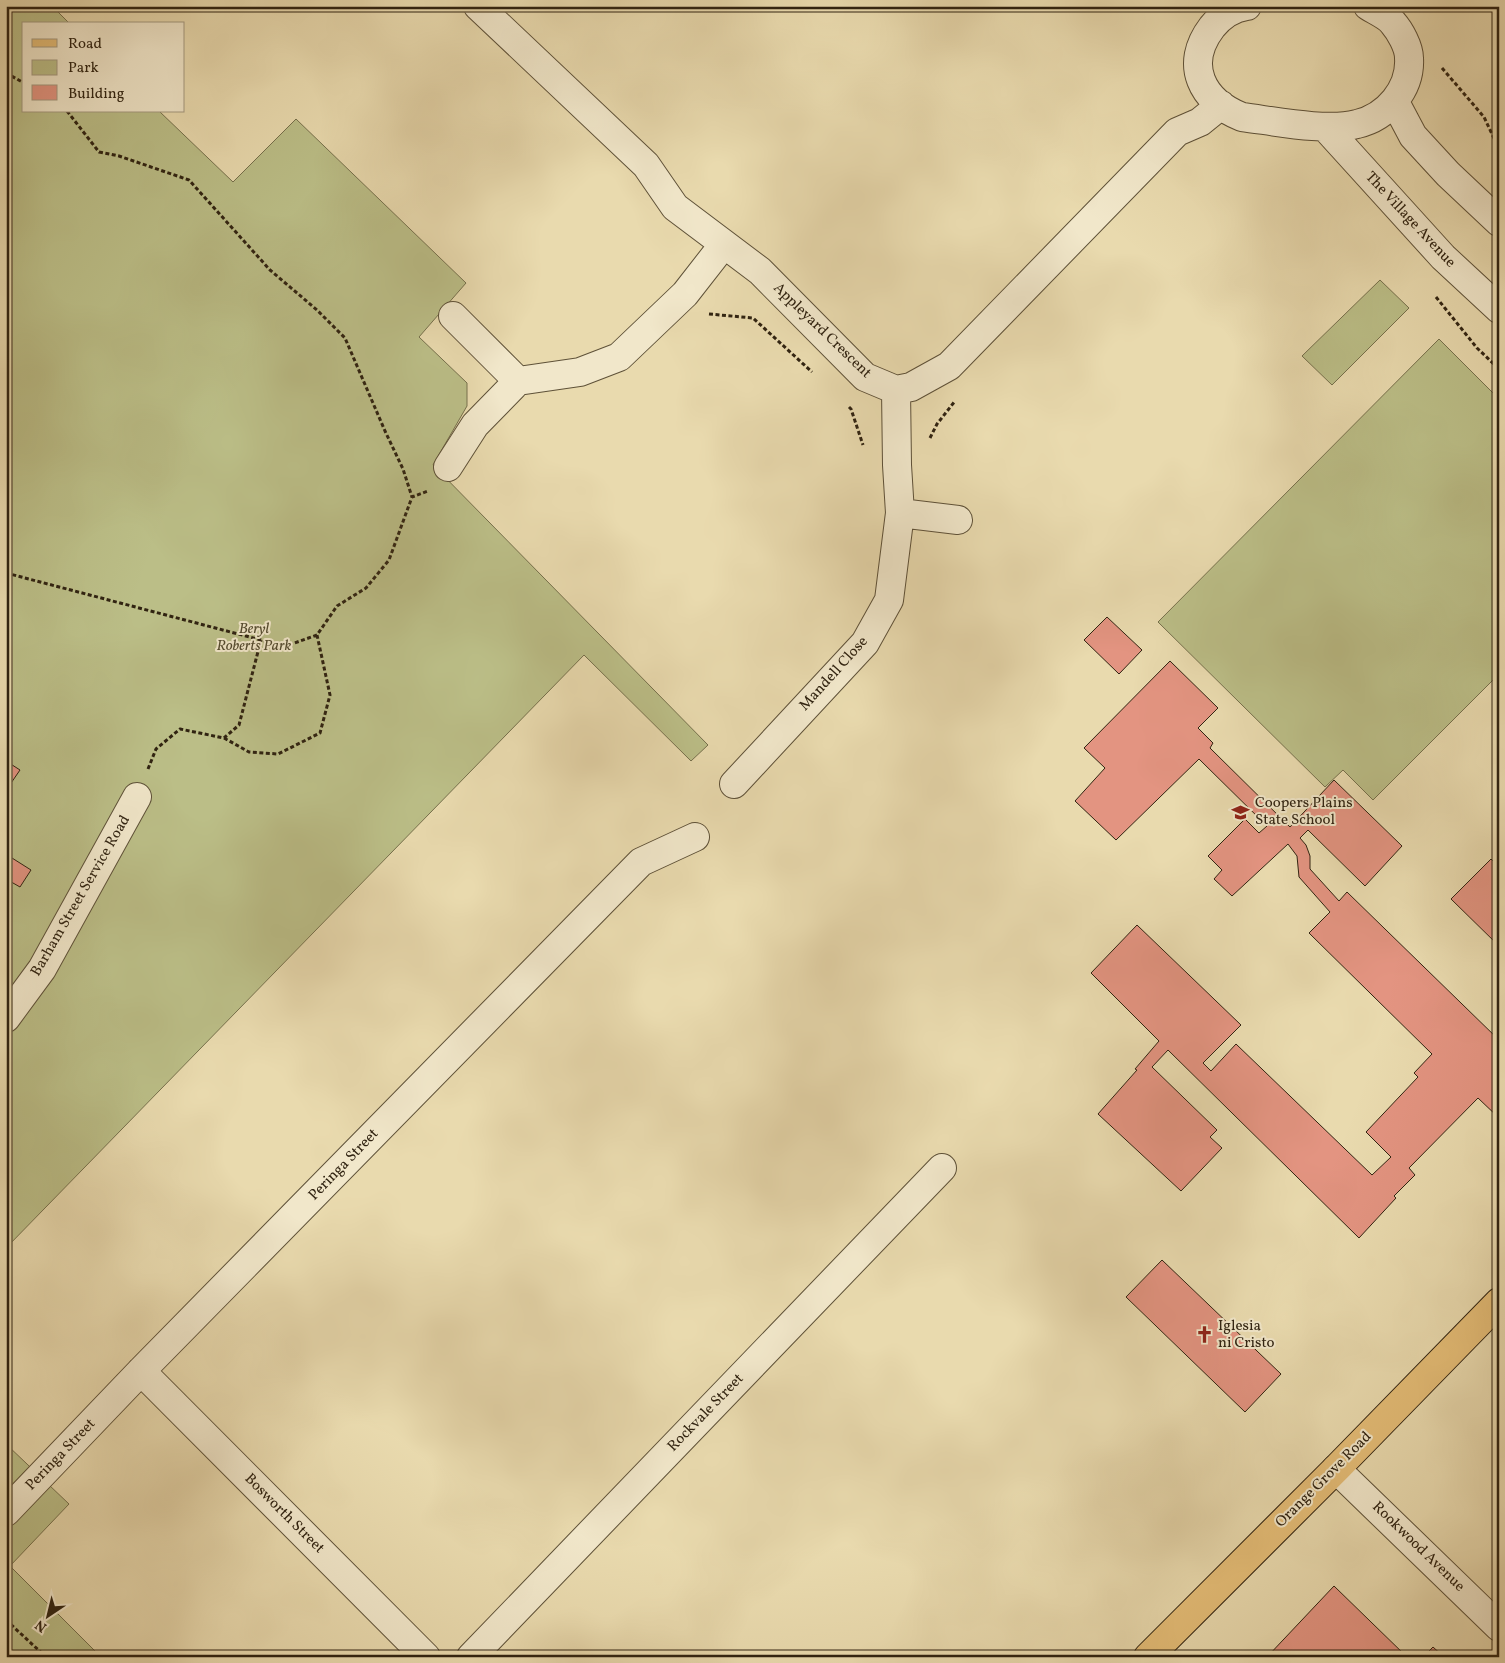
<svg xmlns="http://www.w3.org/2000/svg" width="1505" height="1663" viewBox="0 0 1505 1663" font-family="Vollkorn,serif">
<style>
.green{fill:#bbbe87;stroke:#76704c}
.building{fill:#e39481;stroke:#302311}
.lines{fill:none;stroke-linecap:round;stroke-linejoin:round}
.minor-casing{stroke:#5e5138;stroke-width:30}
.major-casing{stroke:#302311;stroke-width:30}
.path{stroke:#302311;stroke-width:3;stroke-dasharray:4 2.5;stroke-linecap:butt}
.minor{stroke:#f1e7ca;stroke-width:28}
.major{stroke:#e4bd77;stroke-width:28}
.labels{text-anchor:middle;dominant-baseline:central;stroke-width:4;stroke-linejoin:round;paint-order:stroke}
.street-label{font-size:15px;fill:#302311;stroke:#f1e7ca}
.park-label{font-size:15px;font-style:italic;fill:#534a2e;stroke:#f1e7ca}
.poi-label{font-size:15px;fill:#302311;stroke:#f1e7ca;text-anchor:start}
</style>
<rect width="100%" height="100%" fill="#e9daae"/>
<filter id="stains"><feTurbulence type="fractalNoise" baseFrequency=".004" numOctaves="4"/><feColorMatrix values="0 0 0 0 .2 0 0 0 0 .09 0 0 0 0 .02 0 0 0 .5 -.17"/></filter>
<radialGradient id="worn" r=".72"><stop offset=".6" stop-color="#630" stop-opacity="0"/><stop offset="1" stop-color="#630" stop-opacity=".3"/></radialGradient>
<path class="green" d="M6,6H52L70,24H24V111H159L233,182L296,119L466,283L419,337L467,383V406L433,465L708,745L691,761L584,655L6,1248Z
M1380,280L1409,308L1332,385L1302,356Z
M1439,339L1499,399V674L1373,800L1343,770L1325,787L1158,622Z
M6,1444L69,1504L10,1566L101,1657H6Z"/>
<path class="building" d="M1107,617L1142,650L1119,674L1084,640Z
M1170,661L1218,708L1198,728L1213,743L1210,748L1290,827L1334,780L1402,846L1365,886L1308,830L1300,838L1306,845L1310,856V869L1339,901L1347,892L1499,1040V1118L1478,1098L1409,1168L1415,1175L1394,1196L1396,1198L1359,1238L1168,1050L1152,1067L1217,1130L1210,1137L1222,1148L1181,1191L1098,1114L1137,1070L1135,1069L1159,1041L1091,973L1137,925L1241,1025L1203,1063L1211,1071L1236,1044L1372,1175L1391,1157L1366,1132L1418,1077L1414,1073L1432,1054L1309,933L1330,912L1299,877L1297,856L1288,844L1232,896L1214,879L1222,870L1208,856L1245,819L1259,833L1267,826L1199,759L1116,840L1075,801L1105,768L1084,748Z
M6,761L20,770L9,786L6,785Z
M12,858L31,870L20,887L6,879V867Z
M1491,859L1499,867V946L1451,899Z
M1162,1260L1281,1374L1245,1412L1126,1297Z
M1334,1586L1407,1657H1267Z
M1433,1647L1444,1657H1423Z"/>
<g class="lines">
<defs>
<path id="minor" d="M478,6L646,165L675,207L760,271L865,377L896,390L911,387L949,366L1177,132L1200,122L1221,105
M1247,6C1233,8 1221,16 1212,27C1183,65 1202,101 1242,117C1274,121 1327,132 1357,124C1387,117 1411,89 1409,58C1409,47 1400,31 1393,23C1388,16 1376,11 1368,6
M1395,102L1413,136L1448,174L1499,222
M1325,127L1443,257L1499,309
M453,316L518,381
M448,467L475,425L518,381L580,372L619,357L685,294L724,244
M900,513L958,520
M734,784L865,643L889,600L900,513L897,465L896,390
M6,1018L42,969L137,797
M141,1371L426,1657
M1336,1469L1499,1627
M6,1512L141,1371L641,862L695,837
M471,1657L942,1168"/>
<path id="major" d="M1148,1657L1336,1469L1499,1302"/>
</defs>
<use href="#minor" class="minor-casing"/>
<use href="#major" class="major-casing"/>
<path class="path" d="M1442,68L1484,117L1499,149
M6,73L24,83
M67,111L99,152L119,156L189,180L270,270L317,310L345,338L385,431L403,469L412,497
M1436,297L1477,348L1499,369
M709,314L753,318L812,372
M849,407L851,409L863,445
M930,438L937,424L955,401
M6,573L261,640
M224,738L249,752L278,754L320,733L330,695L317,635
M148,769L156,749L180,729L224,738L239,725L261,640L286,646L317,635L337,606L366,588L389,560L412,497L428,491
M6,1620L46,1657"/>
<use href="#minor" class="minor"/>
<use href="#major" class="major"/>
</g>
<defs>
<symbol id="school-bare" viewBox="-9 -9 18 18"><path d="M0-5L7-2L0 1L-7-2ZM-4 1L0 2.5L4 1V4Q0 6-4 4Z" fill="#8f2418" stroke="#f1e7ca" stroke-width="2.5" paint-order="stroke"/></symbol>
<symbol id="church-bare" viewBox="-9 -9 18 18"><path d="M-1.2-6h2.4v3.5h3.3v2.4h-3.3V6h-2.4V-.1h-3.3v-2.4h3.3Z" fill="#8f2418" stroke="#f1e7ca" stroke-width="2.5" paint-order="stroke"/></symbol>
</defs>
<g fill-rule="evenodd">
<use href="#school-bare" x="1228" y="800" width="25" height="25"/>
<use href="#church-bare" x="1192" y="1322" width="25" height="25"/>
</g>
<g class="labels">
<g class="street-label">
<text transform="translate(1410 220) rotate(47)">The Village Avenue</text>
<text transform="translate(822 331) rotate(44)">Appleyard Crescent</text>
<text transform="translate(834 674) rotate(-48)">Mandell Close</text>
<text transform="translate(81 896) rotate(-60)">Barham Street Service Road</text>
<text transform="translate(344 1165) rotate(-46)">Peringa Street</text>
<text transform="translate(706 1413) rotate(-46)">Rockvale Street</text>
<text transform="translate(61 1455) rotate(-46)">Peringa Street</text>
<text transform="translate(1324 1480) rotate(-45)">Orange Grove Road</text>
<text transform="translate(284 1514) rotate(45)">Bosworth Street</text>
<text transform="translate(1418 1547) rotate(44)">Rookwood Avenue</text>
</g>
<g class="park-label">
<text x="254" y="629">Beryl<tspan x="254" dy="17">Roberts Park</tspan></text>
</g>
<g class="poi-label">
<text x="1255" y="803">Coopers Plains<tspan x="1255" dy="17">State School</tspan></text>
<text x="1218" y="1326">Iglesia<tspan x="1218" dy="17">ni Cristo</tspan></text>
</g>
</g>
<rect width="1505" height="1663" fill="none" stroke="#e9daae" stroke-width="25"/>
<rect x="8" y="8" width="1490" height="1648" fill="none" stroke="#302311" stroke-width="2.5"/>
<rect x="12" y="12" width="1480" height="1638" fill="none" stroke="#302311"/>
<rect x="22" y="22" width="162" height="90" fill="#f1e7ca" stroke="#a49980"/>
<rect x="32" y="39" width="25" height="8" fill="#e4bd77" stroke="#a49980"/>
<text x="68" y="48" font-size="15" fill="#302311">Road</text>
<rect x="32" y="60" width="25" height="15" fill="#bbbe87" stroke="#a49980"/>
<text x="68" y="72" font-size="15" fill="#302311">Park</text>
<rect x="32" y="85" width="25" height="15" fill="#e39481" stroke="#a49980"/>
<text x="68" y="98" font-size="15" fill="#302311">Building</text>
<g transform="translate(48 1616) rotate(215)" stroke="#f1e7ca" stroke-width="4" paint-order="stroke">
<path d="M0-4L9 19L0 12L-9 19Z" fill="#302311"/>
<text y="-8" font-size="14" font-weight="bold" text-anchor="middle" fill="#302311">N</text>
</g>
<rect width="100%" height="100%" filter="url(#stains)"/>
<rect width="100%" height="100%" fill="url(#worn)"/>
</svg>
